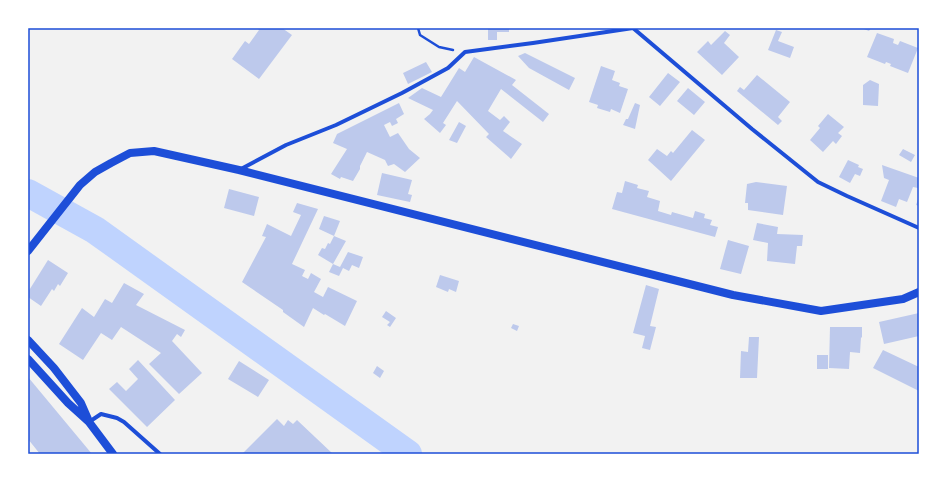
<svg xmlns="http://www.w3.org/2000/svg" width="947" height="482" viewBox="0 0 947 482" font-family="Helvetica,sans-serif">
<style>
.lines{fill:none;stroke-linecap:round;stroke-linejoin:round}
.river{stroke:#bfd3fe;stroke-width:28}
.building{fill:#bdc9ec}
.path{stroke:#1d4ed8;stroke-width:2.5}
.minor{stroke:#1d4ed8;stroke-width:4}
.secondary{stroke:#1d4ed8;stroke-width:8}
.neatline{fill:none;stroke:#1d4ed8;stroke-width:1.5}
</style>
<rect width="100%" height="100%" fill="#f2f2f2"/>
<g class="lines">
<path class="river" d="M28,193L95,230L408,454"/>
</g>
<path class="building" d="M257,28H282L292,35L259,79L232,59L245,41L249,44L259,30Z
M488,28H509V32H497V40H488Z
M861,28H871L869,31Z
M776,30L782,32L778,41L794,47L790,58L768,50Z
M725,31L730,35L724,43L739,57L722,75L697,52L708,41L711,45Z
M877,33L894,39L893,43L898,45L900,41L918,48L908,73L890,66L891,64L886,62L885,64L867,57Z
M525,53L575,78L569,90L529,68L518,56Z
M474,57L516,80L512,85L549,114L543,122L501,89L488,111L500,120L504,116L510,122L503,131L522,144L511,159L486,137L489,134L457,101L443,123L446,125L440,133L424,119L430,114L433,110L408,98L422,88L441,97L459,68L465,72Z
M426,62L432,72L408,84L403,73Z
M601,66L615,71L612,80L620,83L619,86L628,89L620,113L611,109L610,112L597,108L598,105L589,102Z
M668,73L680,82L660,106L649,97Z
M757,75L790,102L778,117L782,121L778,125L737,91L740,87L744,90Z
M870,80L879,84L878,106L863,105V85Z
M688,88L705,102L694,115L677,101Z
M399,103L404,114L396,119L398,123L392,126L390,122L384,125L390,137L398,133L409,149L420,158L405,172L394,164L388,166L385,160L367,152L360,166V169L353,181L341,177L340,179L331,174L347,149L333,143L337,134Z
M635,103L640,105L635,129L623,125L626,119H628Z
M828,114L844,127L838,133L842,136L836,144L833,141L823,152L810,140L820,128L818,126Z
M459,122L466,126L457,143L449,140Z
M692,130L705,140L671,181L648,160L657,149L667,156L671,151L673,153Z
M903,149L915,155L911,162L899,155Z
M848,160L859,165L858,167L863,169L860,176L855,174L850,183L839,177Z
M882,165L919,178V184L918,188L913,187L907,202L899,199L896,207L881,201L889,180L884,178Z
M382,173L412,180L408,194L412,195L410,202L377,195Z
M625,181L638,185L637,188L649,191L647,197L660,201L658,211L671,215L672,212L693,218L695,211L705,214L704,218L712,220L710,225L718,227L715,237L612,209L617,192L622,193Z
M756,182L787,186L783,215L748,210V203H745L747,184Z
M229,189L259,197L254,216L224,208Z
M919,196V206L916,205Z
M297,203L318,209L292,264L305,270L302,276L308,279L311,273L321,279L314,292L323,297L328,287L357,301L345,326L325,314L324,315L313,308L304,327L283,312V310L242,282L266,237L262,236L267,224L291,236L301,215L293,212Z
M324,216L340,221L334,236L319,229Z
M757,223L778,227L777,234L803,235L802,246H797L795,264L767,261L768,243L753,240Z
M334,236L346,241L333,264L318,255L322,248L325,249L328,243L330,244Z
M728,240L749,246L741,274L720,269Z
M348,252L363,257L359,268L352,265L349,271L343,268L339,276L329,272L333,264L340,267Z
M48,260L68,273L60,286L58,284L54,291L52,289L41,306L28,297V292Z
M440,275L459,281L456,292L449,289L448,292L436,287Z
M124,283L144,294L136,305L185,330L181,337L177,334L172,341L202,373L179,394L149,364L161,353L121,327L112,340L101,333L83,360L59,344L82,308L94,317L105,299L112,303Z
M646,285L659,289L650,326L656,327L650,350L642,348L645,336L633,333Z
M386,311L396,318L390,327L387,325L390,322L382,317Z
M919,313V336L884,344L879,322Z
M513,324L519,326L517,331L511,328Z
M830,327H862V338L861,337L860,353L850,352L849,369L829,368Z
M749,337H759L757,378H740L741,351L748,352Z
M883,350L919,367V391L873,368Z
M817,355H828V369H817Z
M138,360L175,400L147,427L109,389L117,382L126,391L138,379L129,369Z
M239,361L269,380L258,397L228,379Z
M377,366L384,371L380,378L373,373Z
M28,377L92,454H40L28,439Z
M277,419L284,426L288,420L293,424L297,420L333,454H242Z"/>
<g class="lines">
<path class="path" d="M418,28L420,35L439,47L453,50"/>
<path class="minor" d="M633,28L752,129L818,182L847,196L919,228
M241,169L286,145L336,125L402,93L448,68L465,52L533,43L633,28
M89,422L101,414L117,418L124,422L160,454"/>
<path class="secondary" d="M28,251L80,185L95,172L111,163L130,153L154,151L239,170L733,295L821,311L903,299L919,292
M28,340L54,368L81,403L88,419
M28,359L68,403L89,422L113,454"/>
</g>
<rect width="947" height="482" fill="none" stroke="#ffffff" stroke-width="58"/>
<rect x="29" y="29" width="889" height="424" class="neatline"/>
</svg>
